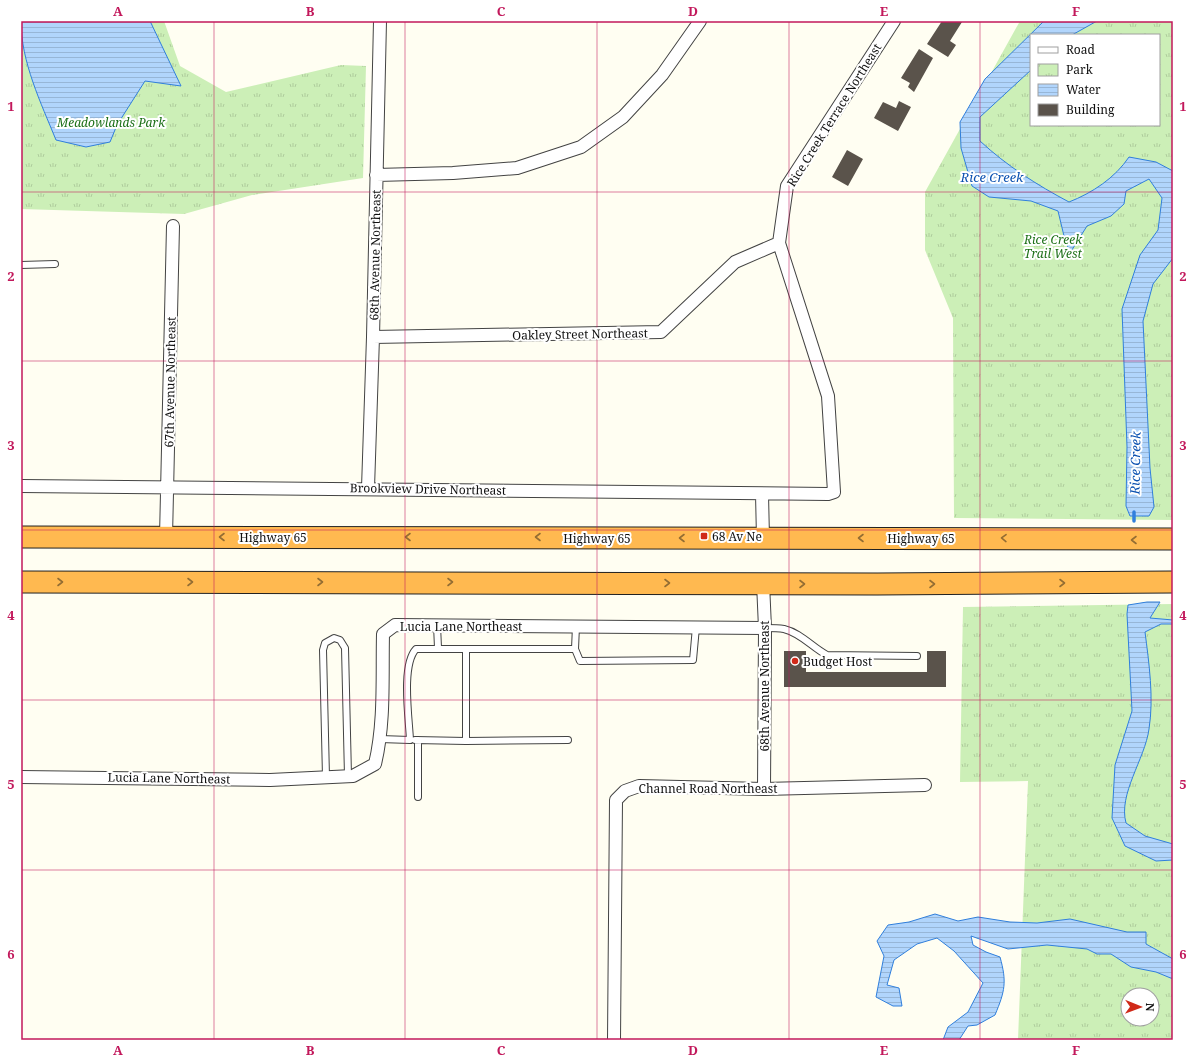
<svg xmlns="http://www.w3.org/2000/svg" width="1194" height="1061" viewBox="0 0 1194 1061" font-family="'Noto Serif',serif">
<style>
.park{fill:url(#park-tufts);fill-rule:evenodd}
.water{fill:url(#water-rules);stroke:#307fdc}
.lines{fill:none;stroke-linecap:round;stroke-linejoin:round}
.stream{stroke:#307fdc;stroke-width:3.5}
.building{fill:#5a534b}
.lane-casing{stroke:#434343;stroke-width:8}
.street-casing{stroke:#434343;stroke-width:14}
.highway-casing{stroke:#212121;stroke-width:23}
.lane{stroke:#fff;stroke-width:6}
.street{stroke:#fff;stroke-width:12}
.highway{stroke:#ffb950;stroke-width:21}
.oneway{stroke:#936d33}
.grid{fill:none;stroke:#c2185b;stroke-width:1;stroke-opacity:0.55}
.poi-dot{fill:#d02918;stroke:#fff;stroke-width:1.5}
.labels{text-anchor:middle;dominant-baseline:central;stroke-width:4;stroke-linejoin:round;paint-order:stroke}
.street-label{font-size:12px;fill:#101010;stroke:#fff}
.park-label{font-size:12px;font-style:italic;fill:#1d7018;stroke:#fff}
.poi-label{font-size:12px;fill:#101010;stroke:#fff;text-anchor:start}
.water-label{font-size:13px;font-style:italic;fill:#0a50b0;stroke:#fff}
.neatline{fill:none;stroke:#c2185b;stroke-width:1.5}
.grid-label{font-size:13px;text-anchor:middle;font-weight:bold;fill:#c2185b}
</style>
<defs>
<pattern id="park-tufts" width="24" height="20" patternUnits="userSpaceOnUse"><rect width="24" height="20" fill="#ccefb7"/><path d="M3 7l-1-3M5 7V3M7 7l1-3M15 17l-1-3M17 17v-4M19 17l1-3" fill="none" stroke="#aecc9c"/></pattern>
<pattern id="water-rules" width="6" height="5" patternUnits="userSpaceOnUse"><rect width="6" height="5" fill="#b1d5fc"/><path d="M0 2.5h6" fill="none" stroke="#97b6d7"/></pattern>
</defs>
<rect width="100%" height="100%" fill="#fffef2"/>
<path class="park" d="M21,21H164L180,66L226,92L341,65L366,66L363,178L252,195L184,214L21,209Z
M1020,21H1173V520L954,518L953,318L925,250V192ZM1031,35H1159V125H1031Z
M1173,604V1040H1018L1028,781L960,782L963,607ZM1128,995H1152V1019H1128Z"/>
<path class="water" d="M21,21H150L181,86L145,81L117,125L110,142L86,147L56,140C41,103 21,62 21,21Z
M1044,21H1097L1072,35H1031V70L980,117V141C1007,166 1037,185 1069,202C1092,193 1115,178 1129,157L1156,162L1173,171V258L1153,284L1143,321L1150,468L1154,507L1149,516H1130L1126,506L1127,447L1122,309L1140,255L1158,230L1162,198L1149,179L1126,191L1124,204L1111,216L1087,226L1070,253L1064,236L1058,211L1031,201L989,197L972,186L961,148L960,122L985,79Z
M1147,602H1160L1150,618L1173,620V624H1161L1145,632C1149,663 1154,698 1149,729C1145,759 1118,794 1126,823L1145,836L1173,844V860L1156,861L1125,846L1112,818L1115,765L1132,711L1127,614L1128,605Z
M935,914L958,921L978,917L1010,922L1037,923L1070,919L1127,932H1146V944L1173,959V979L1156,972L1131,967L1111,954H1097L1087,949L1047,945L1008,949L971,936L973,945L986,952L1000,957C1007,982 1005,991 995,1015L977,1025L968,1026L959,1040H943L948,1027L968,1012L983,983L954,951L937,938L917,944L894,960L887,985L899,988L902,1006H893L876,997L884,956L877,941L888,925L909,922Z"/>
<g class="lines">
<path class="stream" d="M1134,512V521"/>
</g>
<path class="building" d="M942,21L962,22L950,41L956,45L948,57L927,44Z
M919,49L933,58L914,92L908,87L910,83L901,78Z
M899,101L911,107L898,131L874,118L883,102L896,108Z
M847,150L863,159L848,186L832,177Z
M784,651H806V672H927V651H946V687H784Z"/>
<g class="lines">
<defs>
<path id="lane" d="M21,265L55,264
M437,625L438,648
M576,626L575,649L580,661L693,660L696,627
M765,628C771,628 778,628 784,629C801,633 813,648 827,655L917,656
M466,649V741L568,740
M380,739L410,740C409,718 401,665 416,649H575
M415,740L466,741
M326,777L323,650L325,643L334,638L340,640L345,648L348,776
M418,797V740"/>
<path id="street" d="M376,175L453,173L517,168L581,147L623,117L662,75L700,21
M373,337L661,332L735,262L779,243
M21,486L828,494L834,492L828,396L779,243L787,186L894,21
M368,488L373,337L380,21
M762,494L763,538
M166,537L173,226
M763,583L765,628L764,789
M21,777L270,780L353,776L375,764C385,722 382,677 383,634L395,625L765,628
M614,1040L616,800L625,791L639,786L764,789L925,785"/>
<path id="highway" d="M21,537L1173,539
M21,582L877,584L1173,582"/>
</defs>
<use href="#lane" class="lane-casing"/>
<use href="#street" class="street-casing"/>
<use href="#highway" class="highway-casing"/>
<use href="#lane" class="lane"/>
<use href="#street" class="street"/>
<use href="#highway" class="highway"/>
</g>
<defs><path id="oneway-chevron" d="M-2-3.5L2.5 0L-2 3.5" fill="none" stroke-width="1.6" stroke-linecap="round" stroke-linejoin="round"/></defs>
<g class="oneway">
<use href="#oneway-chevron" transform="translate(222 537) rotate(-180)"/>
<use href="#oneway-chevron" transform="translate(408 537) rotate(-180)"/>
<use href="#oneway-chevron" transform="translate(538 537) rotate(-180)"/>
<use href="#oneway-chevron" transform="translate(682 538) rotate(-180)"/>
<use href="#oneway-chevron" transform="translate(861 538) rotate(-180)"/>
<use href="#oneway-chevron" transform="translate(1004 538) rotate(-179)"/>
<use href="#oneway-chevron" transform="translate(1134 540) rotate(180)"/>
<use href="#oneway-chevron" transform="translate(60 582)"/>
<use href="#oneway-chevron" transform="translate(190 582)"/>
<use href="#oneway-chevron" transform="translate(320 582)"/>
<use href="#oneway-chevron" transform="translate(450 582)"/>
<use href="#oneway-chevron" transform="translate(667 583)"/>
<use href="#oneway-chevron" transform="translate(1062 583)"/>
<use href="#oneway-chevron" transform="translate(802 584)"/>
<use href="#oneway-chevron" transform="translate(932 584)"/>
</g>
<path class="grid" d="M214,21V1040M405,21V1040M597,21V1040M789,21V1040M980,21V1040M21,192H1173M21,361H1173M21,530H1173M21,700H1173M21,870H1173"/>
<g class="poi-dot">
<rect x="700" y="532" width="8" height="8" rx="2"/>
<circle cx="795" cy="661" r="4"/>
</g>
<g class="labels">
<g class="street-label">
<text transform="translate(834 115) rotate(-58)">Rice Creek Terrace Northeast</text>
<text transform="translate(375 255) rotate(-89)">68th Avenue Northeast</text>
<text transform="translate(580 334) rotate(-1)">Oakley Street Northeast</text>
<text transform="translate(170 382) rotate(-89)">67th Avenue Northeast</text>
<text transform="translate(428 489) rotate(1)">Brookview Drive Northeast</text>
<text x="273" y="537">Highway 65</text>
<text x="597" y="538">Highway 65</text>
<text x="921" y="538">Highway 65</text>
<text x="461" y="626">Lucia Lane Northeast</text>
<text transform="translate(764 686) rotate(-90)">68th Avenue Northeast</text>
<text transform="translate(169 778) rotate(1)">Lucia Lane Northeast</text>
<text x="708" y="788">Channel Road Northeast</text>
</g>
<g class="park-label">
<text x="111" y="122">Meadowlands Park</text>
<text x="1053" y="239">Rice Creek<tspan x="1053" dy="14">Trail West</tspan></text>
</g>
<g class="poi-label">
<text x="712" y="536">68 Av Ne</text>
<text x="803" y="661">Budget Host</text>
</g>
<g class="water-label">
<text x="992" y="177">Rice Creek</text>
<text transform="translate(1135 463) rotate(-89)">Rice Creek</text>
</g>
</g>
<rect width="1194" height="1061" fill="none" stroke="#ffffff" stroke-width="44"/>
<rect x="1030" y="34" width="130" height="92" fill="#ffffff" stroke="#9f9f9f"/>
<rect x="1038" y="47" width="20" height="6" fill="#ffffff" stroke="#9f9f9f"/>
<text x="1066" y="54" font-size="12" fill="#101010">Road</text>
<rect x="1038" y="64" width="20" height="12" fill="url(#park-tufts)" stroke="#9f9f9f"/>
<text x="1066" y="74" font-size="12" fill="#101010">Park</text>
<rect x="1038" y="84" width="20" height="12" fill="url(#water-rules)" stroke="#9f9f9f"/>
<text x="1066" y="94" font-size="12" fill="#101010">Water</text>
<rect x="1038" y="104" width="20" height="12" fill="#5a534b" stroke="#9f9f9f"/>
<text x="1066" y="114" font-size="12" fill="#101010">Building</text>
<g transform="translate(1140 1007) rotate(91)"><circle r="19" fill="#ffffff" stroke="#9f9f9f"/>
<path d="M0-3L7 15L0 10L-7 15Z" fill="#d02918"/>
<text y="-6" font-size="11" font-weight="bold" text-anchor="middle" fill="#101010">N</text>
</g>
<rect x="22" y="22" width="1150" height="1017" class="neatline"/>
<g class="grid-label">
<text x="118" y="16">A</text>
<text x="310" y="16">B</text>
<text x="501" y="16">C</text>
<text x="693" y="16">D</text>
<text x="884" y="16">E</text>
<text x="1076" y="16">F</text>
<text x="11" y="111">1</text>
<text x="1183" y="111">1</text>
<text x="11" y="281">2</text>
<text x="1183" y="281">2</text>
<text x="11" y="450">3</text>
<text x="1183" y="450">3</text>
<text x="11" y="620">4</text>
<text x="1183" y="620">4</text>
<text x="11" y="789">5</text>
<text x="1183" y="789">5</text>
<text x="11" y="959">6</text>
<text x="1183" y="959">6</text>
<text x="118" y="1055">A</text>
<text x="310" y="1055">B</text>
<text x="501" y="1055">C</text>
<text x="693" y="1055">D</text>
<text x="884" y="1055">E</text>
<text x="1076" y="1055">F</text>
</g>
</svg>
